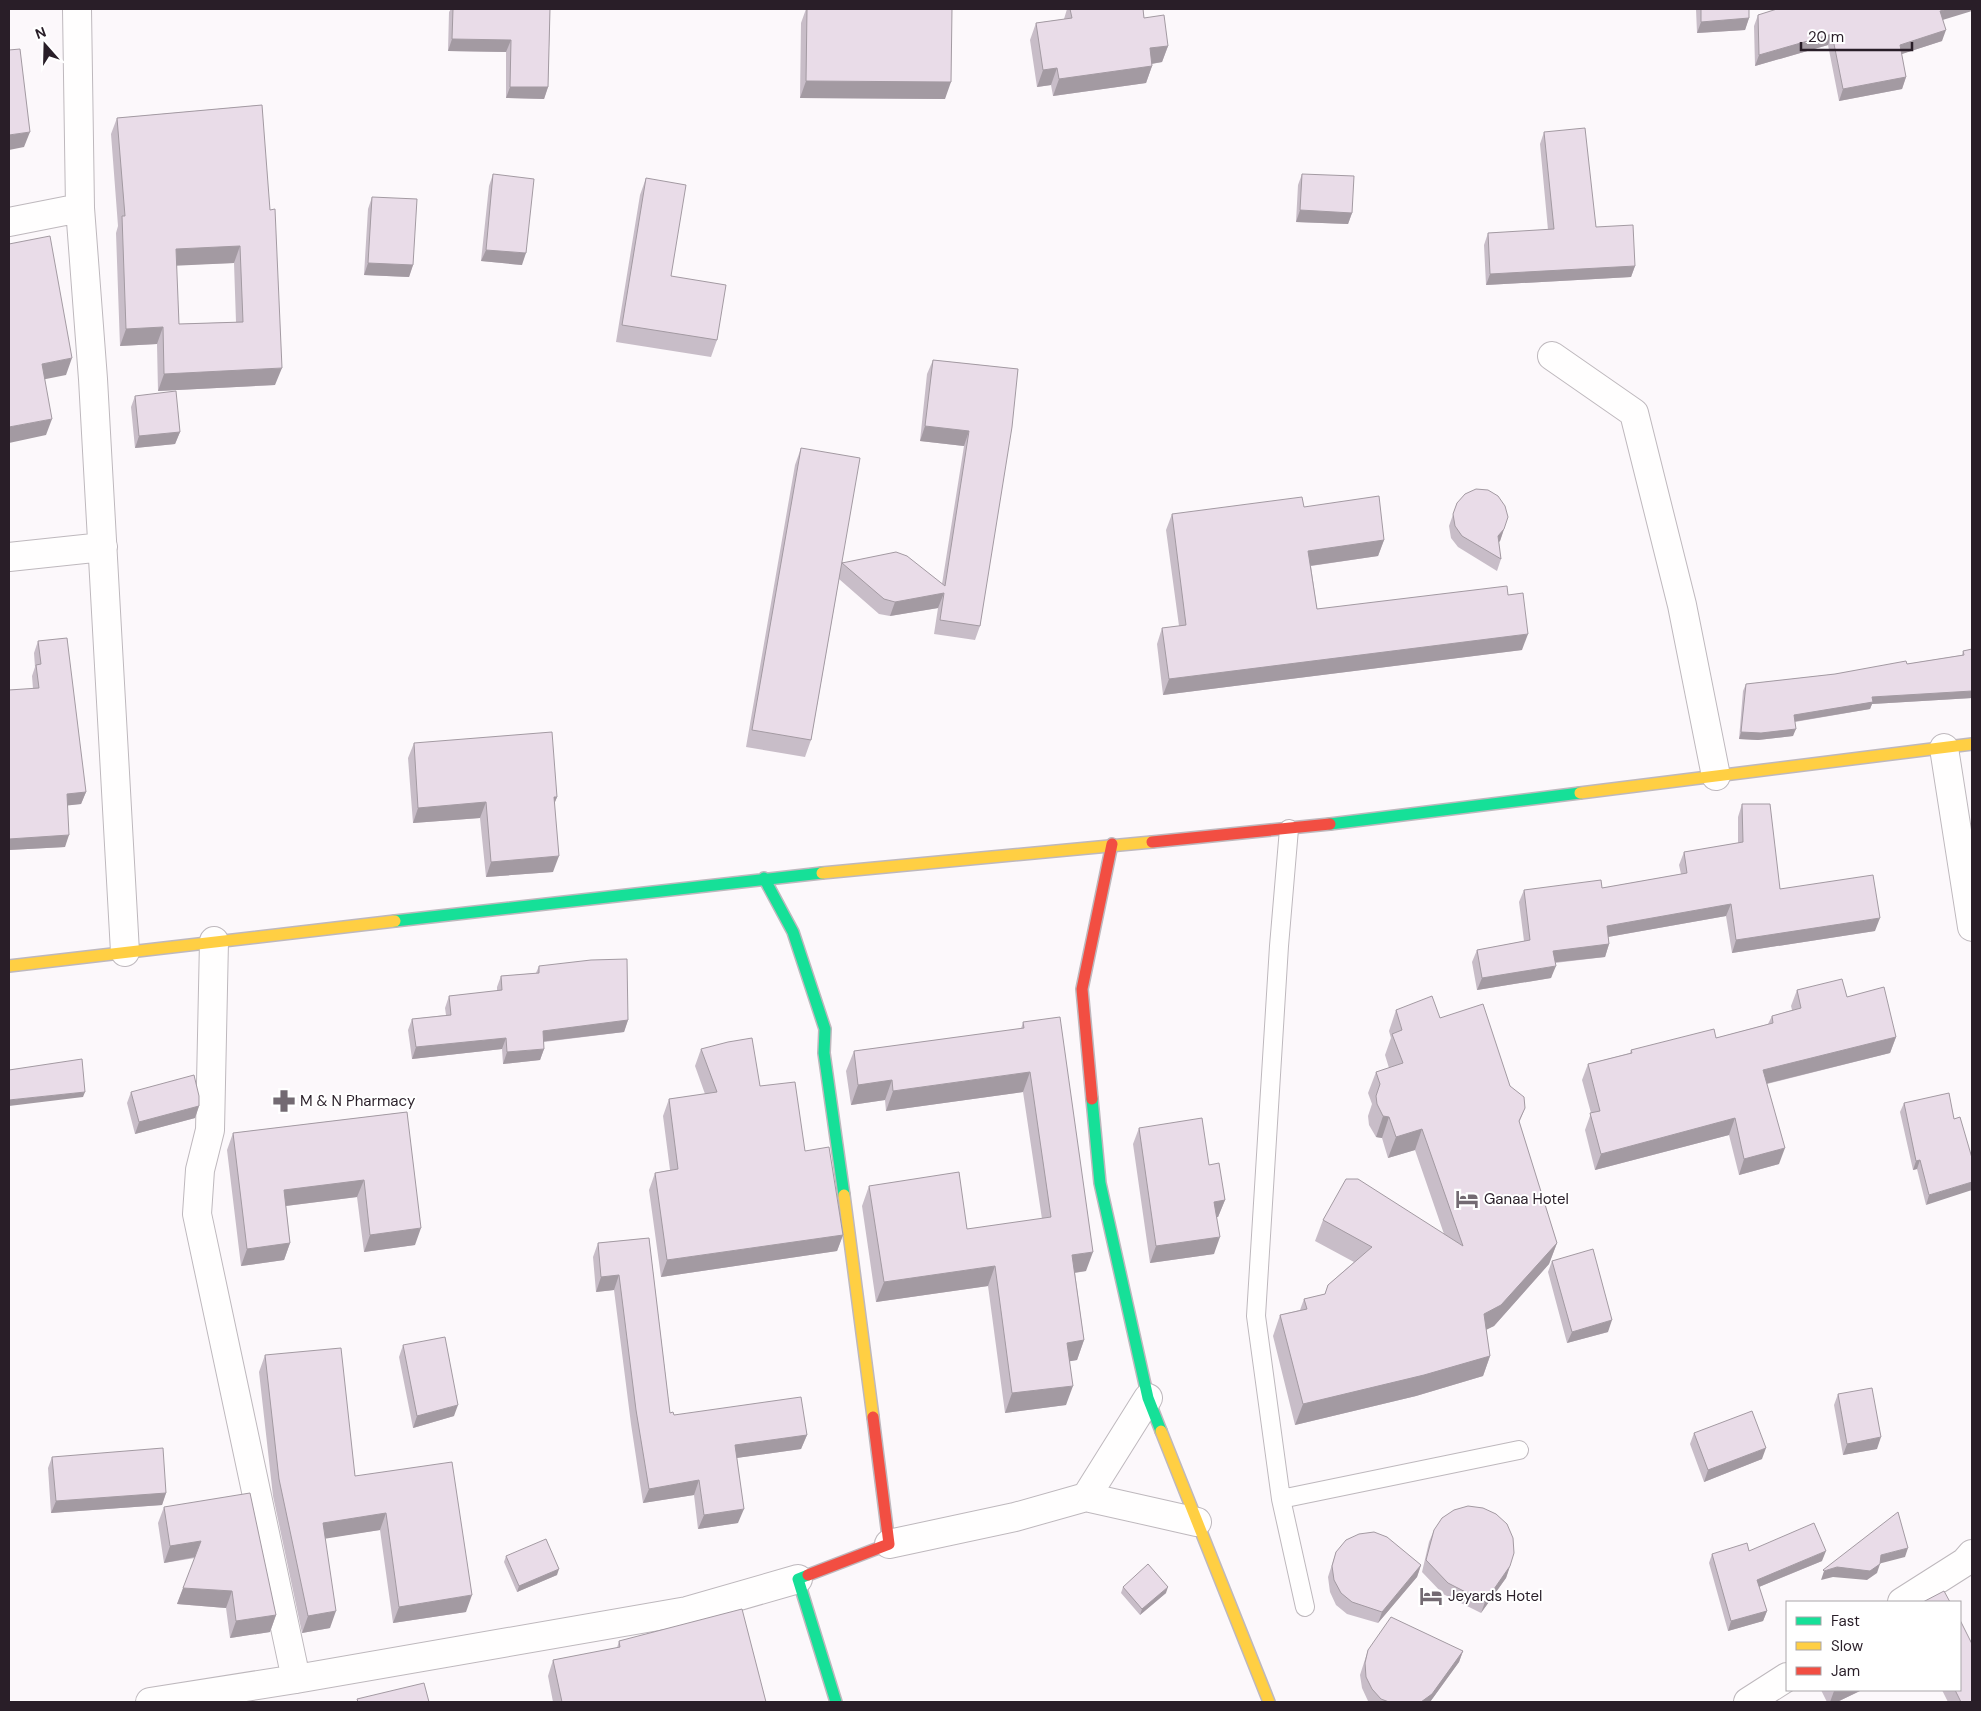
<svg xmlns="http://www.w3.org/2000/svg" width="1981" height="1711" viewBox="0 0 1981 1711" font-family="'DM Sans',sans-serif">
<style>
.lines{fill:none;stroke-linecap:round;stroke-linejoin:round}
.lane-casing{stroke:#beb8bd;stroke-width:20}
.street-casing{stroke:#beb8bd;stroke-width:30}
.fast-casing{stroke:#beb8bd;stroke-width:14}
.slow-casing{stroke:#beb8bd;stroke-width:14}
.jam-casing{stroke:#beb8bd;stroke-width:14}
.lane{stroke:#fffefe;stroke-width:18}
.street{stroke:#fffefe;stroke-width:28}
.fast{stroke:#16e098;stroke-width:11}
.slow{stroke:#ffcf43;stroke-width:11}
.jam{stroke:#f24e42;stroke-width:11}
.wall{fill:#c8bdc8;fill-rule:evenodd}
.shaded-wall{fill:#a39aa2}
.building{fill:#e9dce8;stroke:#a39aa2;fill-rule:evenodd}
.labels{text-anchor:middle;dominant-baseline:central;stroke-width:4;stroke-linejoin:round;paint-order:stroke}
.poi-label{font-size:15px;fill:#291e28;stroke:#fff;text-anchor:start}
</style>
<rect width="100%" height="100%" fill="#fcf8fb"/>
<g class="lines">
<defs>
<path id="lane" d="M1289,829L1279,946L1256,1316L1281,1499L1305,1607
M1281,1499L1519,1450"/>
<path id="street" d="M80,208L93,379L125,952
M9,222L80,208L77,9
M1552,356L1634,413L1682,605L1716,776
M9,557L103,547
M1944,748L1972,927
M214,941L210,1130L200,1170L197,1214L296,1679
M1086,1497L1197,1522
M889,1544L1015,1517L1086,1497L1148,1398
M1902,1602L1965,1562L1972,1554
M150,1702L296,1679L687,1611L798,1579
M1748,1702L1787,1677"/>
<path id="fast" d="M1330,824L1580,793
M764,878L793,932L825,1029L824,1053L844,1195
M395,921L822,873
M1092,1099L1100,1183L1148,1398L1161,1431
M808,1575L798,1579L836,1702"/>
<path id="slow" d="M1580,793L1972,744
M822,873L1152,842
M9,966L395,921
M844,1195L873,1417
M1161,1431L1269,1702"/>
<path id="jam" d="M1152,842L1330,824
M1092,1099L1082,989L1112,844
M808,1575L889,1544L873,1417"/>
</defs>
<use href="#lane" class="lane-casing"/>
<use href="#street" class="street-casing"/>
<use href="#fast" class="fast-casing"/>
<use href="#slow" class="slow-casing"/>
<use href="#jam" class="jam-casing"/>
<use href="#lane" class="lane"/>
<use href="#street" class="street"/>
<use href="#fast" class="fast"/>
<use href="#slow" class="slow"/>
<use href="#jam" class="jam"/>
</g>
<path class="wall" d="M451,9H550L548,87L544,99L506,98V52L448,51L449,12Z
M806,9H952L945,99L800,98L801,23Z
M1067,9H1143L1144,18L1168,46L1162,62L1152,64V66L1146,83L1053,96L1051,85L1037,87L1030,40L1036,23L1064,19Z
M1696,9H1749V18L1745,30L1697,33Z
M1758,15L1943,20L1942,41L1901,54L1906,77L1902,89L1839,101L1828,45L1755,66L1754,26Z
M262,105L275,385L158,391L157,344L120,346L116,233L118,226L111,134L117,118ZM234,263L236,322L179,324L176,265Z
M1544,132L1596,227L1635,266L1631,277L1486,285L1484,245L1488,233L1548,230L1540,144Z
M493,174L522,265L481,261L489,186Z
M1302,174L1352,213L1348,224L1296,222L1298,185Z
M646,178L671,276L717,340L711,357L616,342L640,195Z
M372,197L413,265L409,277L364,275L368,209Z
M933,360L1018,369L980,626L975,640L934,634L938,608L890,616L879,614L839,579L811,740L805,757L746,747L795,465L801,448L842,562L942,584L964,446L920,441L927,374Z
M135,396L180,432L175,444L135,448L131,407Z
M1457,503L1504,529L1500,541L1498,542L1501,559L1497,571L1458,547L1451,538L1449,526Z
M1304,507L1384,540L1378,556L1311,566L1317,609L1508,595L1522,650L1163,695L1157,644L1162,628L1179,626L1166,530L1172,514Z
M38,641L86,792L81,804L68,805L65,847L9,850V690L33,689L32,676L35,667L34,653Z
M1963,651L1972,698L1872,704L1870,709L1795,722L1793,736L1758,740L1739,739L1743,691L1746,684L1835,674L1907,664L1962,655Z
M414,743L557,797L554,804L553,872L486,877L480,818L413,823L408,758Z
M1742,804L1780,889L1875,931L1732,953L1726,916L1608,937L1609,944L1605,957L1555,963L1551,978L1477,990L1472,962L1477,950L1524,941L1519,902L1524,890L1602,888L1681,874L1679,865L1684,852L1738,843V817Z
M539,966L628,1020L624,1032L544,1042V1049L540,1060L503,1064L502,1049L412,1059L408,1030L412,1019L446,1015L445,1008L449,996L497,991V987L501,976L536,973Z
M1797,990L1847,997L1896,1037L1890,1053L1767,1084L1779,1164L1739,1175L1729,1135L1595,1170L1585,1130L1591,1113L1582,1080L1588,1064L1630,1053L1631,1050L1716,1038L1768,1024L1772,1016L1792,1010L1791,1006Z
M1396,1010L1440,1018L1510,1086L1525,1108L1519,1123L1557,1243L1549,1264L1494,1326L1486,1329L1490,1356L1483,1376L1416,1396L1295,1425L1273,1336L1280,1315L1300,1310L1304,1299L1325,1294L1328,1285L1354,1262L1315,1241L1323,1220L1444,1234L1415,1150L1388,1158L1382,1138L1376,1137L1369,1125L1368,1116L1372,1104L1368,1093L1376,1072L1389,1068L1385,1055L1391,1038L1389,1031Z
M1023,1022L1086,1271L1075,1273L1084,1340L1077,1360L1070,1361L1066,1405L1005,1413L988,1286L876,1302L862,1206L869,1186L967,1229L1042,1219L1023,1092L886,1111L885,1100L851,1105L846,1071L854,1051L1021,1029Z
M701,1049L760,1086L805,1151L843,1235L837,1251L661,1277L649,1190L655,1173L670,1170L663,1116L669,1099L705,1094L695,1066Z
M131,1092L199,1106L195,1118L135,1134L127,1103Z
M1904,1103L1954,1119L1960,1117L1926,1205L1917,1169L1913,1170L1900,1112Z
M407,1112L415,1245L364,1252L357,1197L286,1206L290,1243L284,1260L241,1266L227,1150L233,1133Z
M1139,1128L1209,1165L1225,1200L1218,1217H1217L1214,1254L1150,1263L1133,1144Z
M649,1238L670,1413L674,1415L807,1435L801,1449L736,1458L738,1523L698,1529L694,1495L643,1503L631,1424L614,1290L596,1292L593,1257L598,1243Z
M1552,1261L1608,1332L1567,1343L1548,1272Z
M403,1345L454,1416L413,1428L399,1357Z
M265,1355L355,1476L466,1612L393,1623L380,1530L325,1538L330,1628L302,1633L273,1496L259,1372Z
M1838,1394L1877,1449L1843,1455L1834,1405Z
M1694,1433L1762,1459L1704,1482L1690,1444Z
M52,1457L166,1493L162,1505L51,1513L48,1468Z
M164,1507L276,1615L270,1632L230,1638L226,1608L177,1604L195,1558L164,1563L158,1523Z
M1434,1530L1510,1566L1506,1578L1481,1613L1443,1594L1422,1572L1429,1542Z
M1749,1551L1822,1561L1759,1587L1767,1611L1763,1621L1728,1631L1709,1563L1712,1554Z
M1336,1552L1421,1565L1417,1577L1378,1623L1347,1614L1336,1605L1330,1592L1328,1577Z
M506,1556L557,1575L517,1592L504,1562Z
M1123,1587L1166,1593L1140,1615L1121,1593Z
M619,1641L766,1702H553L548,1676L553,1660L617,1648Z
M1368,1650L1463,1651L1459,1662L1430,1702H1370L1368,1701L1362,1688L1360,1675Z
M1821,1690H1862L1837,1702H1827Z
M1942,1690H1960L1972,1702H1948Z"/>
<path class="shaded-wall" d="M1948,9H1972V11L1936,22L1940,11Z
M1749,18L1745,30L1697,33L1701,22Z
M1946,30L1942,41L1896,56L1900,45Z
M1832,34L1828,45L1755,66L1759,55Z
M452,39L511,40L506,52L448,51Z
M1168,46L1162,62L1144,65L1150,48Z
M1152,66L1146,83L1053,96L1059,79Z
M1057,68L1051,85L1037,87L1043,70Z
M1906,77L1902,89L1839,101L1843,89Z
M806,81L951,82L945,99L800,98Z
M510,87H548L544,99L506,98Z
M30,132L24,147L9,150V135Z
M1300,210L1352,213L1348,224L1296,222Z
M240,246L234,263L170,266L176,249Z
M486,250L526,253L522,265L481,261Z
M368,263L413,265L409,277L364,275Z
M1635,266L1631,277L1486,285L1490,274Z
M163,327L157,344L120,346L126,329Z
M72,358L66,375L36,381L42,364Z
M282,368L275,385L158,391L164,374Z
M52,419L46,435L9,443V427Z
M925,426L969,431L964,446L920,441Z
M180,432L175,444L135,448L139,436Z
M1504,529L1500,541L1493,548L1498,536Z
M1384,540L1378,556L1302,567L1308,551Z
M944,593L938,608L890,616L895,602Z
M1528,634L1522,650L1163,695L1169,679Z
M1972,691V698L1872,704L1870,709L1792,722L1794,715L1872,697Z
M1796,729L1793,736L1758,740L1739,739L1741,732Z
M86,792L81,804L63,806L67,794Z
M554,797H557L551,812Z
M486,802L480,818L413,823L418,808Z
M69,835L65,847L9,850V839Z
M559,856L553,872L486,877L491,862Z
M1731,904L1726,916L1602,938L1607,926Z
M1880,918L1875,931L1732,953L1736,940Z
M1609,944L1605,957L1548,963L1553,951Z
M1556,966L1551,978L1477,990L1482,978Z
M628,1020L624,1032L539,1042L543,1031Z
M1896,1037L1890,1053L1757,1086L1763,1070Z
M506,1038L502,1049L412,1059L416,1047Z
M544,1049L540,1060L503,1064L507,1052Z
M1030,1072L1023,1092L886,1111L893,1091Z
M892,1080L885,1100L851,1105L858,1085Z
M85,1092L83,1097L9,1106V1100Z
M199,1106L195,1118L135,1134L139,1122Z
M1383,1116L1389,1117L1382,1138L1376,1137Z
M1735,1118L1729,1135L1595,1170L1601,1154Z
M1422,1129L1415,1150L1388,1158L1396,1137Z
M1785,1148L1779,1164L1739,1175L1744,1159Z
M1920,1160L1917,1169L1913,1170L1916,1161Z
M364,1180L357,1197L277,1207L284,1190Z
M1972,1182V1190L1926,1205L1929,1195Z
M1225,1200L1218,1217L1208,1218L1214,1202Z
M421,1228L415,1245L364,1252L370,1235Z
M843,1235L837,1251L661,1277L667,1260Z
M1220,1237L1214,1254L1150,1263L1156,1246Z
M290,1243L284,1260L241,1266L247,1249Z
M1557,1243L1549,1264L1494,1326L1476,1335L1484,1314Z
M1093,1252L1086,1271L1065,1274L1072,1255Z
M995,1266L988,1286L876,1302L884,1282Z
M619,1275L614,1290L596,1292L601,1277Z
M1612,1320L1608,1332L1567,1343L1572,1332Z
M1084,1340L1077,1360L1060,1363L1067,1343Z
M1490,1356L1483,1376L1416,1396L1295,1425L1303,1404Z
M1073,1386L1066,1405L1005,1413L1012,1393Z
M458,1405L454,1416L413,1428L417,1416Z
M807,1435L801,1449L729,1459L735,1445Z
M1881,1437L1877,1449L1843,1455L1847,1444Z
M1766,1448L1762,1459L1704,1482L1708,1470Z
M699,1480L694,1495L643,1503L649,1489Z
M166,1493L162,1505L51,1513L56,1501Z
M744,1509L738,1523L698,1529L704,1515Z
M386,1513L380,1530L317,1540L323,1523Z
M201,1541L195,1557L164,1563L170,1546Z
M1908,1548L1905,1557L1878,1564L1881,1555Z
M1826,1551L1822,1561L1754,1589L1757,1580Z
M1880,1564L1877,1573L1867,1580L1833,1577L1821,1580L1824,1571L1837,1567Z
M1421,1565L1417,1577L1378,1623L1382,1612Z
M1510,1566L1506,1578L1481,1613L1485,1602Z
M559,1569L557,1575L517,1592L519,1586Z
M1168,1587L1166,1593L1140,1615L1142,1609Z
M183,1588L232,1591L226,1608L177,1604Z
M472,1595L466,1612L393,1623L399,1607Z
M336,1611L330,1628L302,1633L308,1616Z
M1767,1611L1763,1621L1728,1631L1731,1621Z
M276,1615L270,1632L230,1638L236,1621Z
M1463,1651L1459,1662L1430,1702H1420Z
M1838,1690H1862L1837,1702H1830L1834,1691Z"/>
<path class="building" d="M453,9H550L548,87H510L511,40L452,39Z
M807,9H952L951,82L806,81Z
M1070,9H1143L1144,18L1164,15L1168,46L1150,48L1152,66L1059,79L1057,68L1043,70L1036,23L1072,18Z
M1701,9H1749V18L1701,22Z
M1777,9H1948L1940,11L1946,30L1900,45L1906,77L1843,89L1832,34L1759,55L1758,15Z
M20,49L30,132L9,135V50Z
M262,105L270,210L275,209L282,368L164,374L163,327L126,329L122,216H125L117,118ZM240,246L243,322L179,324L176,249Z
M1585,128L1596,227L1633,225L1635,266L1490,274L1488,233L1554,229L1544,132Z
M493,174L534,179L526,253L486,250Z
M1302,174L1354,176L1352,213L1300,210Z
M646,178L686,185L671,276L726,285L717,340L622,325Z
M372,197L417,199L413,265L368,263Z
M50,236L72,358L42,364L52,419L9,427V244Z
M933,360L1018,369L1012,427L980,626L940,620L944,593L895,602L884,599L842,563L896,552L907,556L945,586L969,431L925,426Z
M176,391L180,432L139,436L135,396Z
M801,448L860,458L811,740L752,730Z
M1476,489L1488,490L1498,496L1505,506L1508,517L1504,529L1498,536L1501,559L1462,536L1455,526L1453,514L1457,503L1465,494Z
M1379,496L1384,540L1308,551L1317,609L1507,586L1508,595L1523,593L1528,634L1169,679L1162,628L1186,625L1172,514L1302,497L1304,507Z
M67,638L86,792L67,794L69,835L9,839V690L39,688L36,665L41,664L38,641Z
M1972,649V691L1872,697L1873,702L1794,715L1796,729L1761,733L1741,732L1746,684L1835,674L1906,661L1907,664L1964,655L1963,651Z
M552,732L557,797H554L559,856L491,862L486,802L418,808L414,743Z
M1742,804H1770L1780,889L1873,875L1880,918L1736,940L1731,904L1607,926L1609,944L1553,951L1556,966L1482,978L1477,950L1530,940L1524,890L1601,880L1602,888L1687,873L1684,852L1743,842Z
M627,959L628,1020L543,1031L544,1049L507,1052L506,1038L416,1047L412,1019L451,1015L449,996L502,990L501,976L539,973V966L591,960Z
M1842,979L1847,997L1884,987L1896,1037L1763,1070L1785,1148L1744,1159L1735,1118L1601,1154L1590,1113L1600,1111L1588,1064L1632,1053L1631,1050L1714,1029L1716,1038L1773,1023L1772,1016L1801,1008L1797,990Z
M1432,996L1440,1018L1483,1004L1510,1086L1524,1097L1525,1108L1519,1121L1557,1243L1501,1305L1484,1314L1490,1356L1424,1375L1303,1404L1280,1315L1307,1309L1304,1299L1325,1294L1328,1285L1372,1247L1323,1220L1346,1179H1358L1463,1246L1422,1129L1396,1137L1389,1117L1383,1116L1377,1104L1376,1096L1380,1084L1376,1072L1403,1063L1392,1034L1402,1030L1396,1010Z
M1060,1017L1093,1252L1072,1255L1084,1340L1067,1343L1073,1386L1012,1393L995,1266L884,1282L869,1186L959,1172L967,1229L1051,1217L1030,1072L893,1091L892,1080L858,1085L854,1051L1024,1028L1023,1022Z
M752,1038L760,1086L795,1082L805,1151L829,1147L843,1235L667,1260L655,1173L678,1169L669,1099L717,1092L701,1049L728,1042Z
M82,1059L85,1092L9,1100V1070Z
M194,1075L199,1096V1106L139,1122L131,1092Z
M1949,1093L1954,1119L1960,1117L1972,1158V1182L1929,1195L1920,1160L1916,1161L1904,1103Z
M407,1112L421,1228L370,1235L364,1180L284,1190L290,1243L247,1249L233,1133Z
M1202,1118L1209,1165L1219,1163L1225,1200L1214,1202L1220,1237L1156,1246L1139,1128Z
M649,1238L670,1413L673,1412L674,1415L801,1397L807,1435L735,1445L744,1509L704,1515L699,1480L649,1489L636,1410L619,1275L601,1277L598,1243Z
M1593,1249L1612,1320L1572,1332L1552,1261Z
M445,1337L458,1405L417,1416L403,1345Z
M341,1348L355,1476L452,1462L472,1595L399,1607L386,1513L323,1523L336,1611L308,1616L279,1479L265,1355Z
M1872,1388L1881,1437L1847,1444L1838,1394Z
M1752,1411L1766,1448L1708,1470L1694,1433Z
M163,1448L166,1493L56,1501L52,1457Z
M250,1493L276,1615L236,1621L232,1591L183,1588L201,1541L170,1546L164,1507Z
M1468,1506L1483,1508L1496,1514L1507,1524L1513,1538L1514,1553L1510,1566L1485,1602L1448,1583L1426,1560L1434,1530L1442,1518L1454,1510Z
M1898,1512L1908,1548L1881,1555L1880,1564L1870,1571L1837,1567L1824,1571L1823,1570Z
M1814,1523L1826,1551L1757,1580L1767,1611L1731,1621L1712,1554L1747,1543L1749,1551Z
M1374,1532L1387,1537L1421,1565L1382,1612L1352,1602L1341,1593L1334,1580L1332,1566L1336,1552L1346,1540L1359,1534Z
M546,1539L559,1569L519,1586L506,1556Z
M1148,1564L1168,1587L1142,1609L1123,1587Z
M1944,1591L1950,1602H1923Z
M742,1609L766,1702H562L553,1660L620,1647L619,1641Z
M1391,1617L1463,1651L1432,1694L1421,1702H1389L1381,1699L1372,1689L1366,1677L1365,1663L1368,1650Z
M1960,1620L1972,1644V1702H1961L1955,1690H1960Z
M424,1683L429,1702H358L357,1699Z"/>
<defs>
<symbol id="pharmacy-bare" viewBox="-9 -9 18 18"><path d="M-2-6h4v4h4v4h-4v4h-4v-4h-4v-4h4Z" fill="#736a72" stroke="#fff" stroke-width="2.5" paint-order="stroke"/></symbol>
<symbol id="hotel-bare" viewBox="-9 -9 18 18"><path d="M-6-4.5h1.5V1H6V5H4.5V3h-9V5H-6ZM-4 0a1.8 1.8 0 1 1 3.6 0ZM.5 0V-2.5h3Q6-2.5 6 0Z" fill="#736a72" stroke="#fff" stroke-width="2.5" paint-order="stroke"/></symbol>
</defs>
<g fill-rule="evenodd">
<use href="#pharmacy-bare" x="268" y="1085" width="32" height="32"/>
<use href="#hotel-bare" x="1451" y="1183" width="32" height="32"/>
<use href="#hotel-bare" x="1415" y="1580" width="32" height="32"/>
</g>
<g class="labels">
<g class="poi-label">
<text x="300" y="1101">M &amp; N Pharmacy</text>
<text x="1484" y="1199">Ganaa Hotel</text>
<text x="1448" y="1596">Jeyards Hotel</text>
</g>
</g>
<rect width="1981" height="1711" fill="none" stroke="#291e28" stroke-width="20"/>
<rect x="1786" y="1601" width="175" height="90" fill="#ffffff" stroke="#a9a5a9"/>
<rect x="1796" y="1617" width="25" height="8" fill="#16e098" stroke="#a9a5a9"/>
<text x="1831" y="1626" font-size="15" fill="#291e28">Fast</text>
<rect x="1796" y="1642" width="25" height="8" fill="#ffcf43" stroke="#a9a5a9"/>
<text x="1831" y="1651" font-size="15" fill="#291e28">Slow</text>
<rect x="1796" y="1667" width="25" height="8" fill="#f24e42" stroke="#a9a5a9"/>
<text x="1831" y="1676" font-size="15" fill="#291e28">Jam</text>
<g transform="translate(45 45) rotate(340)" stroke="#ffffff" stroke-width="4" paint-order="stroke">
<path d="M0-4L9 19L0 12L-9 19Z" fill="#291e28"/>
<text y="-8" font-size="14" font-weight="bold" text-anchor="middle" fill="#291e28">N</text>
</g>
<path d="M1801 42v8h111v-8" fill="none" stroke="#291e28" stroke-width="2.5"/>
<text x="1808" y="42" font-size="15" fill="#291e28" stroke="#ffffff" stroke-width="4" paint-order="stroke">20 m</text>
</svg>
